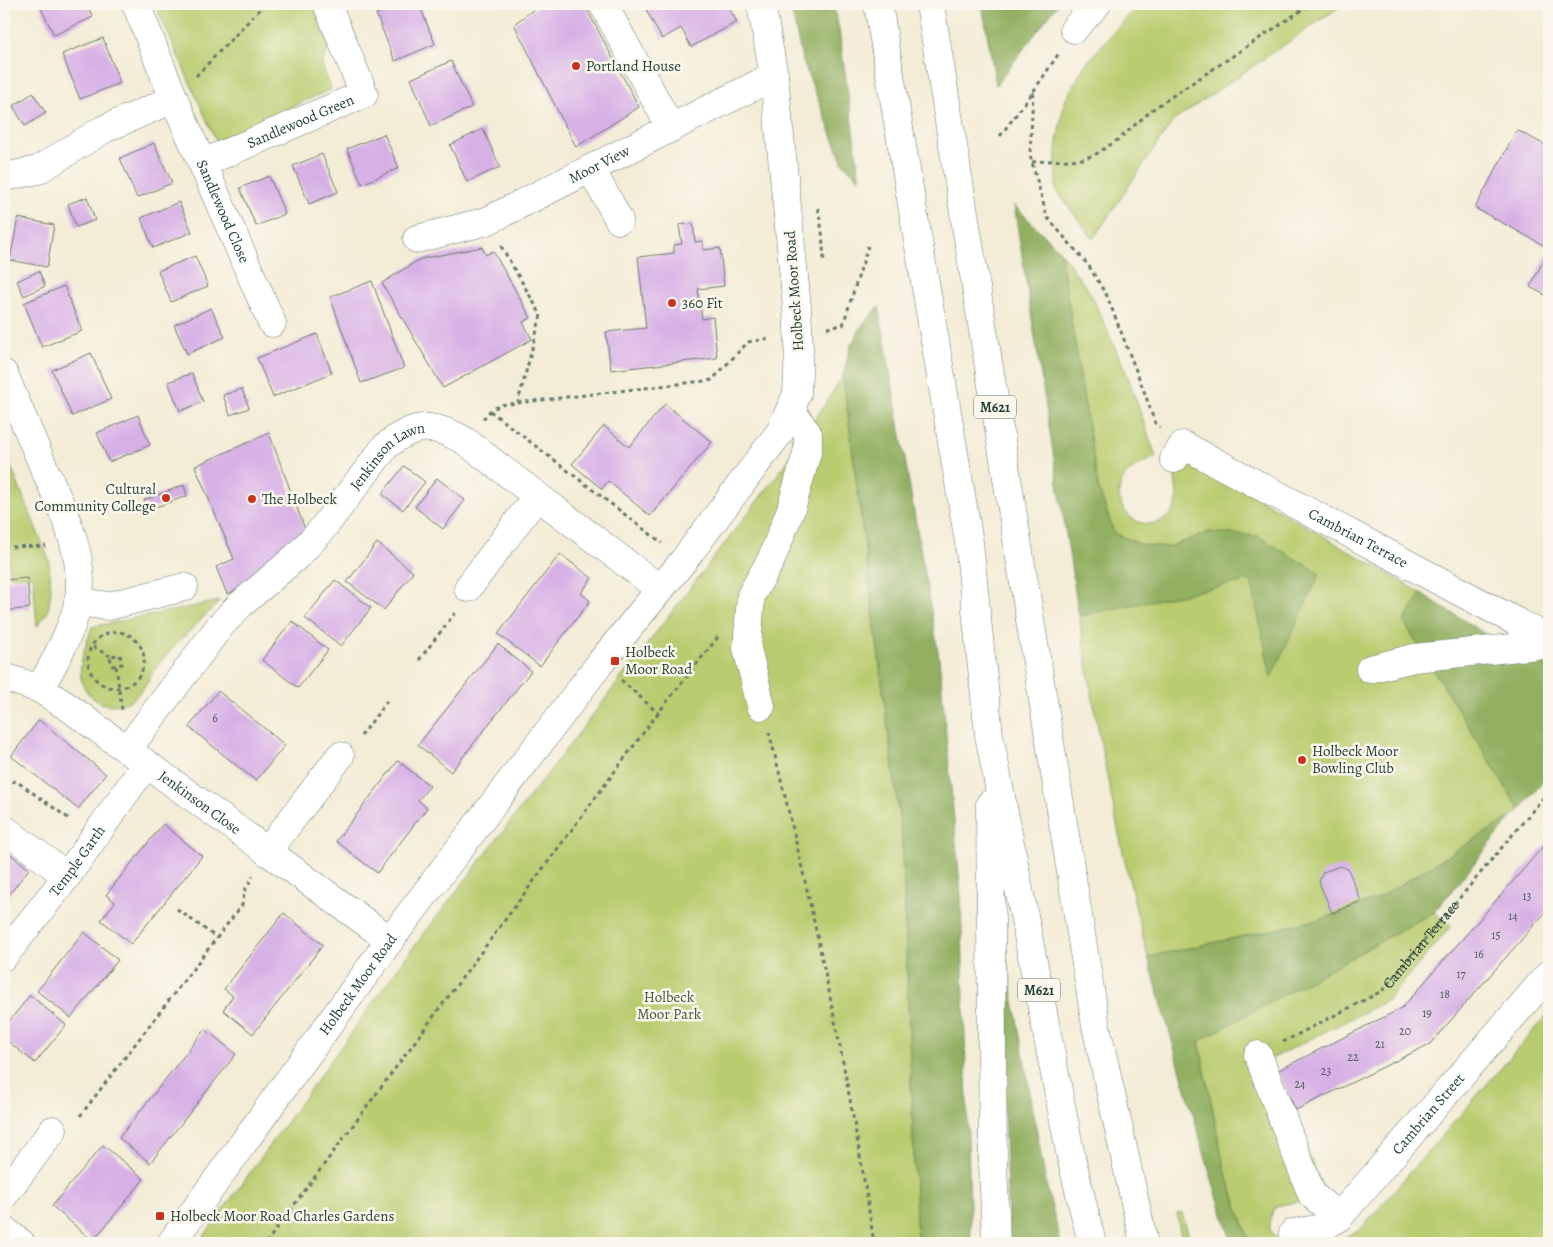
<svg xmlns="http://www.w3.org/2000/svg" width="1553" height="1247" viewBox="0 0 1553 1247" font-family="Alegreya,serif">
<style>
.green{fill:#bacc6f;stroke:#6c8452}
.forest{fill:#93b062;stroke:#59764b}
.building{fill:#d7b0e6}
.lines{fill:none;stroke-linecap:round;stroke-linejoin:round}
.minor-casing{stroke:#697a6d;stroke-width:29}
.highway-casing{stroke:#697a6d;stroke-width:29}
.path{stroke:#697a6d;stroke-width:3;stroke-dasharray:4 4;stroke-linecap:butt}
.minor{stroke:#fff;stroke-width:28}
.highway{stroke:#fff;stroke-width:28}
.poi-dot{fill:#c8321e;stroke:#fbf7ec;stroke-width:2}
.labels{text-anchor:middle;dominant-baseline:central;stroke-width:5;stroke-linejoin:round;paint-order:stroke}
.number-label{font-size:12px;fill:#4d5a60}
.shield{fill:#fbf7ec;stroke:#61756b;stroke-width:1}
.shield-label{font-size:14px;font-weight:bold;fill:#1f3d34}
.poi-label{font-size:15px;fill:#1f3d34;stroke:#fbf7ec;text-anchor:start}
.street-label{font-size:15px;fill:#1f3d34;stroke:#fbf7ec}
.park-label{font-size:15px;fill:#3e5a40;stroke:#fbf7ec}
</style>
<rect width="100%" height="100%" fill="#fbf7ec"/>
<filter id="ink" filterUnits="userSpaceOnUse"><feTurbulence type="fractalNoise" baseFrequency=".02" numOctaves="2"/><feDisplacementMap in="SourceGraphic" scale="10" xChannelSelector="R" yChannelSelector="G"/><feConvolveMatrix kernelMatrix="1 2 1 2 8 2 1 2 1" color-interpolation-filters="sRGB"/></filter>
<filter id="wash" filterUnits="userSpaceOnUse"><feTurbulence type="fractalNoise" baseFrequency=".0096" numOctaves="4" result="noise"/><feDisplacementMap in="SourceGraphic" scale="20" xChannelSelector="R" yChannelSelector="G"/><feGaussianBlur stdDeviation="1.12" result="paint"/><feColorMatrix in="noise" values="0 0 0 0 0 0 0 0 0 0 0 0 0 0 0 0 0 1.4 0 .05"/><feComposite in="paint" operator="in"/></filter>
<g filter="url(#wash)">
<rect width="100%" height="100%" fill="#f3ecd7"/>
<path class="green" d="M155,4H312L329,45L322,65L331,89L216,141Z
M1138,4H1344L1173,121L1093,239L1056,190V148L1064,103L1084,66Z
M1060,251L1092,296L1128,377L1156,457C1146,462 1134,466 1126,475C1106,498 1132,534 1161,521C1199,503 1152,465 1194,461L1421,593L1404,622L1520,810L1513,816L1377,899L1322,919L1148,957C1119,845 1097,731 1079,616L1097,611L1210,532L1168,547L1142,545L1114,533L1098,487Z
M843,376L902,839L917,1243H199L403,961L789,460Z
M4,450L49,560L51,590L48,611L37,626L33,576H10L6,540H4Z
M220,601C200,621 179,640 161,661C150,674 144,694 128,702C116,707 101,706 92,697C70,678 85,650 92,627Z
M1434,912L1451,926L1388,1000L1269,1060L1326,1195L1277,1206C1266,1221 1266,1233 1282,1243H1250L1224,1167L1199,1041Z
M1549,1013V1243H1330L1359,1231Z
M1182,1213L1191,1243H1182L1177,1214Z"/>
<path class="forest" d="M790,4H833L839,30L860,180L843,163L802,59Z
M982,4H1058L996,85Z
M1014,205L1060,251L1098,487L1114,533L1142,545L1168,547L1210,532L1258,536L1320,574L1271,677L1251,580L1079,616Z
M879,307L939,658L961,896L971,1243H917L902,839L843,376L851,345L864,323Z
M1421,593L1504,646L1549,667V774L1520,810L1404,622Z
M1513,816L1434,912L1199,1041L1224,1167L1250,1243H1232L1210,1173L1148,957L1322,919L1377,899Z
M996,899L1046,1184L1061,1243H1009Z"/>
<g id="blocks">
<path class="building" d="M39,4H86L93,17L54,35Z
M402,4H419L435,44L395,61L376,14Z
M541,4H584L639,107L576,147L514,24Z
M643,4H727L737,22L691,47L681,28L662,39Z
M103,38L120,83L80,99L62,54Z
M451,61L472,107L431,126L411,79Z
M33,93L46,113L25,126L13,106Z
M483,129L500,167L467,182L450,145Z
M1517,130L1549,147V248L1475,208Z
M384,134L399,168L362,184L347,149Z
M154,143L172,183L137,198L120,158Z
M322,154L338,192L309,204L293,166Z
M269,176L285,214L256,226L240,188Z
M87,197L95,220L76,227L68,204Z
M179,202L192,232L153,248L141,218Z
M18,218L54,225L47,267L10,260Z
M693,223L695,242L703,241V250L720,248L724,286L698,289L702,319L713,317L717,358L611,370L606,332L646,328L638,257L674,253V245L682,244L679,225Z
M482,247L486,255L493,251L531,318L523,322L532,339L443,388L382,283L420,259Z
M1549,250V297L1530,287Z
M195,256L208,286L171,302L158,271Z
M39,271L45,286L24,296L17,281Z
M372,281L404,368L361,383L330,297Z
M64,286L82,331L42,347L24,303Z
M211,308L225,337L187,354L174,325Z
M317,334L332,373L273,397L257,358Z
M91,353L111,399L72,416L52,370Z
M192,373L203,402L180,411L168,382Z
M242,389L249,408L230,415L223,395Z
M665,404L712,442L650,516L608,481L602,489L572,464L604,426L629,447Z
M138,415L150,445L109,462L97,433Z
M269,433L306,532L246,586L227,594L216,567L234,559L195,466Z
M404,466L425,482L403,510L382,494Z
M437,478L465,500L443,529L415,507Z
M184,485L187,496L147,510L144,500Z
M377,543L413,572L384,610L347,582Z
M560,554L592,578L581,593L590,601L540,666L498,634Z
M27,578L30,608L4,611V580Z
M335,580L371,608L341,646L305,618Z
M292,621L328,650L298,688L262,660Z
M498,644L531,671L451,772L418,745Z
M218,691L285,745L256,781L189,727Z
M39,720L106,774L78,809L11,756Z
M398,761L430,786L418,800L427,808L377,873L336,841Z
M163,824L202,856L131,944L101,920L115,902L106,895Z
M1549,840V908L1430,1044L1296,1110L1277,1071L1402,1008Z
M4,849L29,869L4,901Z
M1340,866L1348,869L1361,901L1332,913L1319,882L1323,872Z
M284,913L323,945L253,1034L223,1010L233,996L224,989Z
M84,932L118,960L71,1018L37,991Z
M30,995L66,1025L35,1063L4,1038V1028Z
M205,1029L236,1054L150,1163L119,1138Z
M103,1145L144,1179L93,1241L52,1206Z"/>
</g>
</g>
<g filter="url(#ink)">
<use href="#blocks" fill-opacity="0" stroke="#697a6d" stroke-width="1"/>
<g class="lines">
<defs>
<g id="minor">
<path id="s2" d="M136,4L174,99L272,323"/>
<path d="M603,4L671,128"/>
<path d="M1074,29L1097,4"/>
<path id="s3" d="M203,163L364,94L327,4"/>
<path d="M591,169L619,220"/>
<path d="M4,177L38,170L104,129L174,99"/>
<path id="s4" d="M417,239L487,221L774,76"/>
<path d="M4,374C16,403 29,432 41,461C59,502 88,557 78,603C71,634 54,662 40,689"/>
<path id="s5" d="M1174,459L1183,445L1549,639"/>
<path d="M468,588L537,496"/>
<path d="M78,602L109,606L184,587"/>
<path d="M1370,669L1414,658L1549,644"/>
<path id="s6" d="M4,677L40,689L68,707L390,940"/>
<path d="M761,706L747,648L751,595L771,560L791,509L808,449V434L791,410"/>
<path id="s7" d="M127,750L220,626L240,605L297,556L319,533L385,447C414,422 433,423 465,441L660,589"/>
<path d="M4,829L67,876"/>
<path d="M267,852L340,756"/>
<path id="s8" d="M4,956L67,876L146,764"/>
<path d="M1258,1055L1312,1195L1339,1217"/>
<path d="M4,1195L53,1130"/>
<path d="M4,1230L21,1243"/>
<path id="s9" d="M1293,1233L1322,1228L1339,1217L1549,974"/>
<path id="s10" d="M171,1243L390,940L601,662L684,560L780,432L797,394L799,349L797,307L774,76L761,4"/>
</g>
<path id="highway" d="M878,4L969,542L989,735L1071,1157L1092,1243
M930,4L1096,1026L1144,1243
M990,804L993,1162L996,1243"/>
</defs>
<use href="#minor" class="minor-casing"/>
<use href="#highway" class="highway-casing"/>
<g class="path">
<path d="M196,76L265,4"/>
<path d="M1033,92L1030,155L1047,217L1089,266L1107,296L1144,391L1155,423L1160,427"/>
<path d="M1000,136L1033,92L1059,53"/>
<path d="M1032,162L1084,159L1096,154L1119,139L1153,109L1311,4"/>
<path d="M818,208L822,231L824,261"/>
<path d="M501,246L541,315L518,402"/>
<path d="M827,328L843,325L868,246"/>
<path d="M490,411L662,543"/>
<path d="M483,419L490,411L500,405L712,380L748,342L771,338"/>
<path d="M4,547L46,546"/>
<circle cx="116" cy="660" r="28"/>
<path d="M93,647L110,656"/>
<path d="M120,655L122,664L112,666L110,656Z"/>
<path d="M419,660L455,613"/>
<path d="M116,666L122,710"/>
<path d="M621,680L658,713"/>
<path d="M769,732C812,901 848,1071 874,1243"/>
<path d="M361,736L387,701"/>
<path d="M4,783L16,781L71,820"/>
<path d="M177,909L217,938"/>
<path id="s1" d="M1283,1042L1382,991L1549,791"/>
<path d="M80,1116L242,905L245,890L253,876"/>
<path d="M266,1243L658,713L718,637"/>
</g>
<use href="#minor" class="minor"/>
<use href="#highway" class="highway"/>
</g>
</g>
<g class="poi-dot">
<circle cx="576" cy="66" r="5"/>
<circle cx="672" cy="303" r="5"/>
<circle cx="166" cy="498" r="5"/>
<circle cx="252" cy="499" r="5"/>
<rect x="610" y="656" width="10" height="10" rx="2.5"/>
<circle cx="1302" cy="760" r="5"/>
<rect x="155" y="1211" width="10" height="10" rx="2.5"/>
</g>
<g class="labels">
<g class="number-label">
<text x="215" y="718">6</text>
<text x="1527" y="896">13</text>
<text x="1513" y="916">14</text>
<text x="1496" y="935">15</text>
<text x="1479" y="954">16</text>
<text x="1461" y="974">17</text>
<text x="1445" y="994">18</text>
<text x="1427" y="1013">19</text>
<text x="1405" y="1031">20</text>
<text x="1380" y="1044">21</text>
<text x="1353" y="1057">22</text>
<text x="1326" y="1071">23</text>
<text x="1300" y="1084">24</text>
</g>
<g class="shield">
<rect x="974" y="395.5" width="42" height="23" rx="4"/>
<rect x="1018" y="978.5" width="42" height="23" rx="4"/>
</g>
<g class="shield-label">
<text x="995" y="407">M621</text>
<text x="1039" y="990">M621</text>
</g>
<g class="poi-label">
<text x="586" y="66">Portland House</text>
<text x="682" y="303">360 Fit</text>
<text x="156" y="489" text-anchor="end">Cultural<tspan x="156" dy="17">Community College</tspan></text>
<text x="262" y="499">The Holbeck</text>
<text x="625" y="652">Holbeck<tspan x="625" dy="17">Moor Road</tspan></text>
<text x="1312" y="751">Holbeck Moor<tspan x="1312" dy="17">Bowling Club</tspan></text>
<text x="170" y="1216">Holbeck Moor Road Charles Gardens</text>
</g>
<g class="street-label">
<text stroke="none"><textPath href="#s3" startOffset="106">Sandlewood Green</textPath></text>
<text stroke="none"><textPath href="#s4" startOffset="198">Moor View</textPath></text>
<text stroke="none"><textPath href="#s2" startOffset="225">Sandlewood Close</textPath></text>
<text transform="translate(794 291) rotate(-94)">Holbeck Moor Road</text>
<text stroke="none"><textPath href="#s7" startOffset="396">Jenkinson Lawn</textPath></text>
<text stroke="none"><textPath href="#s5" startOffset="215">Cambrian Terrace</textPath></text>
<text stroke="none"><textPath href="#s6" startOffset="234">Jenkinson Close</textPath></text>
<text stroke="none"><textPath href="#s8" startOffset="120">Temple Garth</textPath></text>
<text stroke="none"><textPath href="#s1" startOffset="172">Cambrian Terrace</textPath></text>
<text stroke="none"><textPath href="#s10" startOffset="319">Holbeck Moor Road</textPath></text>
<text stroke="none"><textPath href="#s9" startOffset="186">Cambrian Street</textPath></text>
</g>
<g class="park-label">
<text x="669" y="997">Holbeck<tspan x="669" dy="17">Moor Park</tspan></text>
</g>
</g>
<rect width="1553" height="1247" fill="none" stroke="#fbf7ec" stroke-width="20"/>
</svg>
